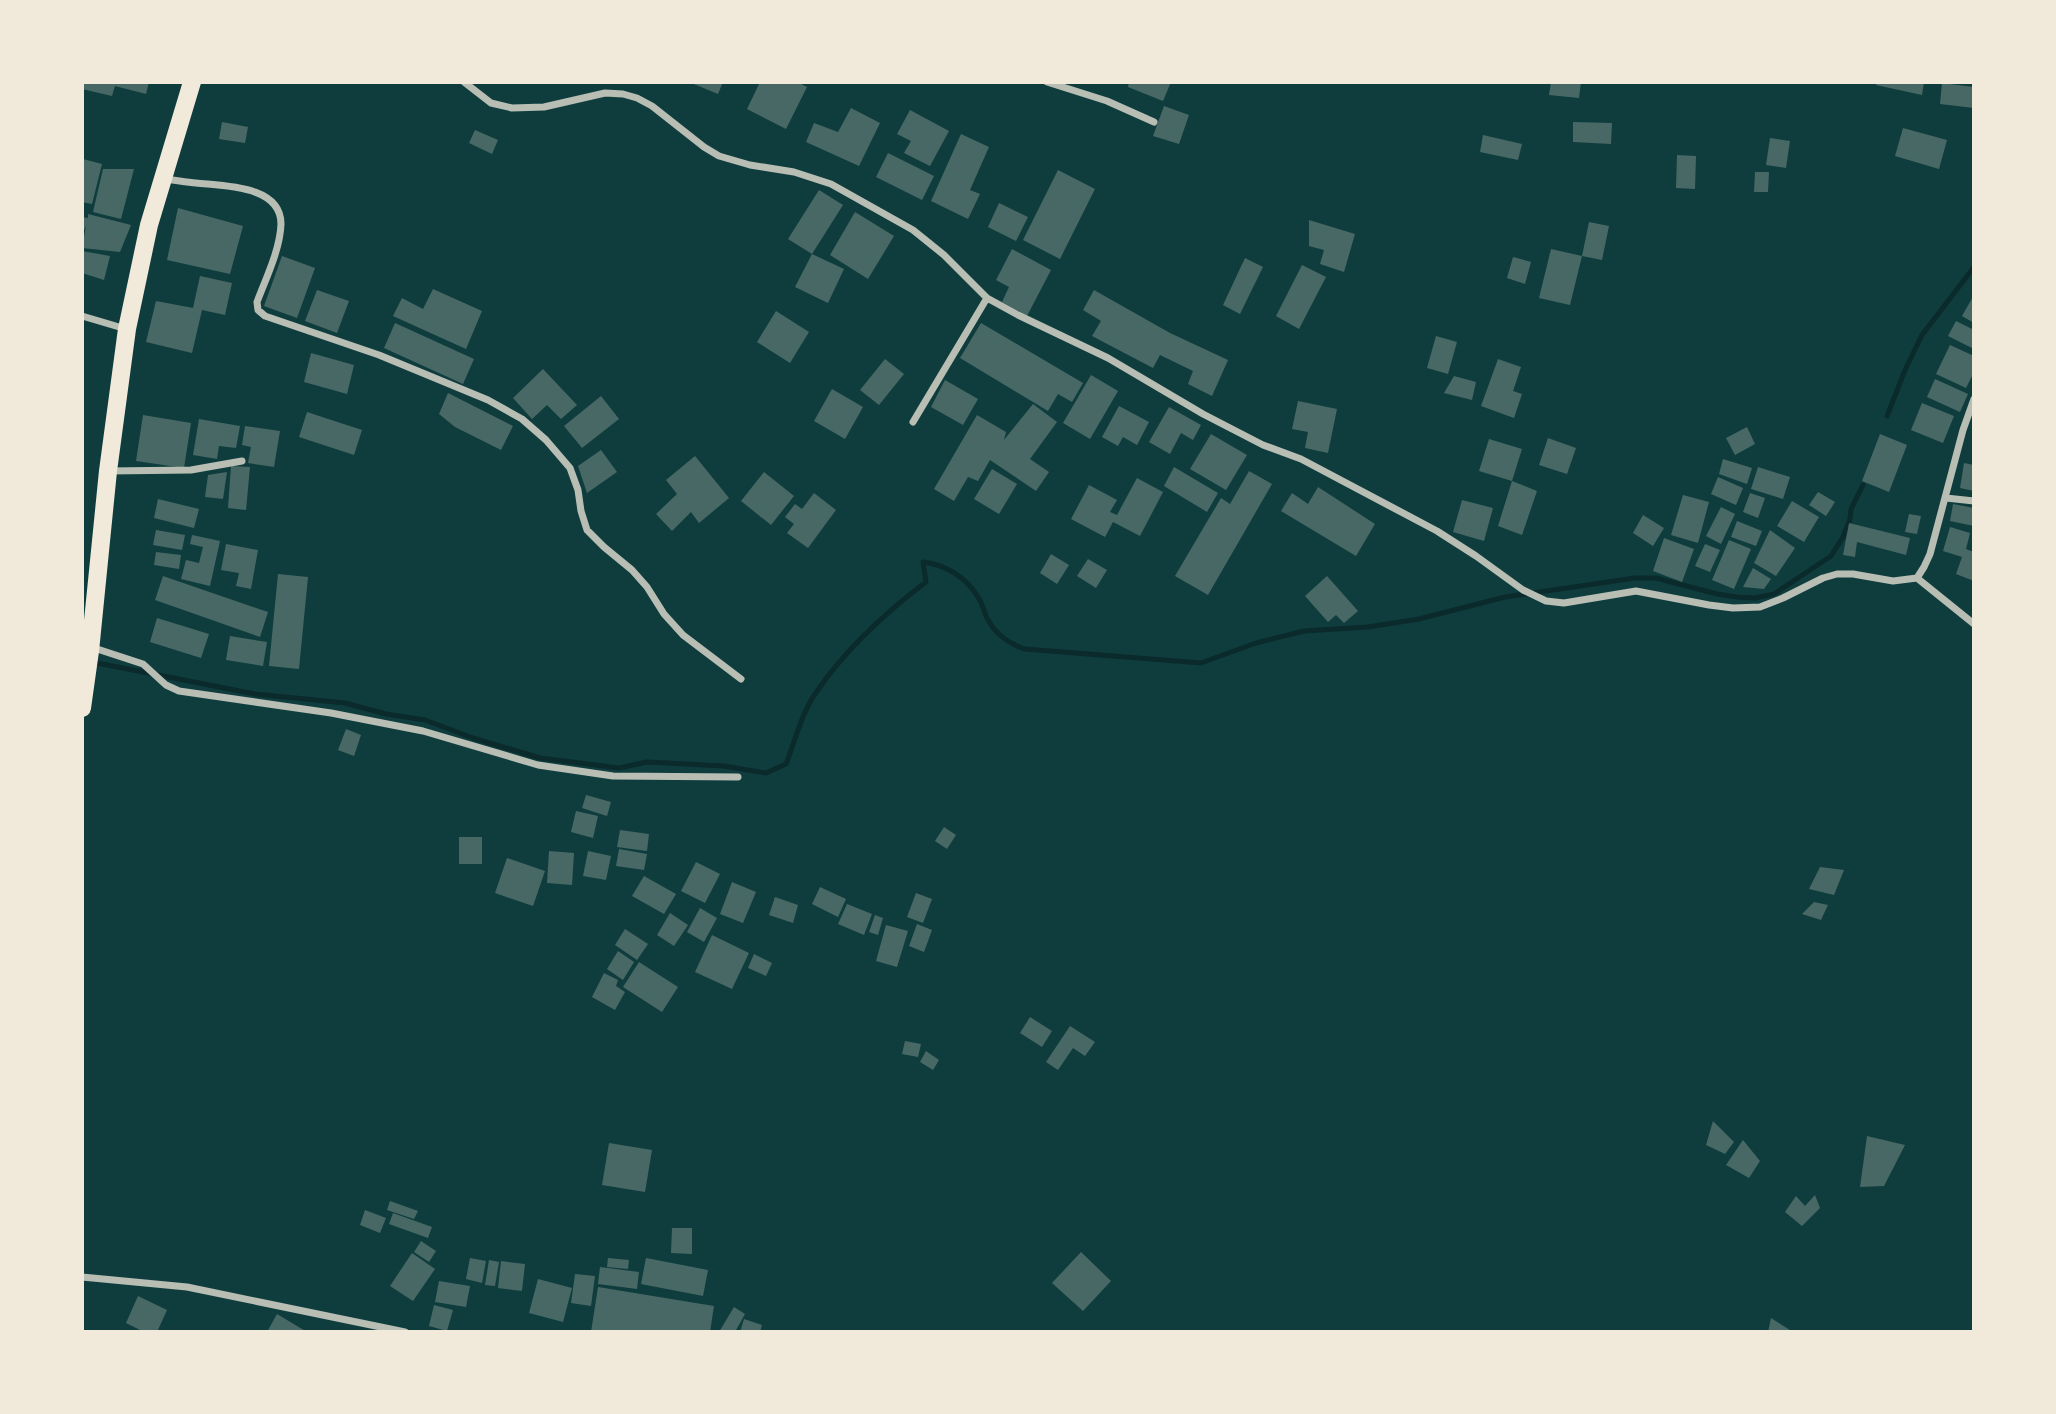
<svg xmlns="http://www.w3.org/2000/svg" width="2056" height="1414" viewBox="0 0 2056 1414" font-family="Montserrat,sans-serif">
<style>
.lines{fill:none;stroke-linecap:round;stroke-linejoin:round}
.stream{stroke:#0a2a2b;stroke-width:5}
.building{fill:#486865}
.minor{stroke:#b8beb3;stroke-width:7}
.trunk{stroke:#f1e9da;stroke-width:18}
</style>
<rect width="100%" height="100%" fill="#0f3d3e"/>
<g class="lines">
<path class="stream" d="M1887,416L1905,370L1922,335L1974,267
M92,662L255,694L345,703L386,714L425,720L473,738L540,758L619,768L647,762L724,766L766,773L786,764C795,741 801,715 815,694C844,651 885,613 926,582L923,562C946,565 966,577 978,597C982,603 984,611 987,618C995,634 1007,643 1025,649L1201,663L1256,643L1304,631L1368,627L1419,619L1505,597L1635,578H1656L1717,594L1737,597L1755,598L1774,594L1831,556L1843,537L1850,519L1851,509L1863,485"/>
</g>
<path class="building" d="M82,82H149L146,94L115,86L112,96L82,89Z
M689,82H723L718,94Z
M760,82H797L807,87L786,129L747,109Z
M1129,82H1171L1163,101L1128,87Z
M1551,82H1581L1579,98L1549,95Z
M1877,82H1924L1922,95L1876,85Z
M1942,83L1974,87V108L1940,104Z
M1164,106L1189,115L1179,144L1153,136Z
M851,108L880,123L859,166L806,142L814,123L838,132Z
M910,110L949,131L930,166L904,153L911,141L897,134Z
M222,122L248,127L245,143L219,139Z
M1573,122L1612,123L1611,144L1573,142Z
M1903,128L1947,140L1939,169L1895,156Z
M475,130L498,140L492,154L469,143Z
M961,134L989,147L970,190L980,194L968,219L931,201Z
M1483,135L1522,144L1518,160L1480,152Z
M1770,138L1790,141L1786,168L1766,165Z
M888,153L934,176L922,200L876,177Z
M1677,155L1696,156L1695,189L1676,188Z
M83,159L102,164L92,204L82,202Z
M103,169H134L121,219L93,212Z
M1058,170L1095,189L1060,259L1023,240Z
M1755,172H1769L1768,192H1754Z
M819,190L843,205L812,254L788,239Z
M999,203L1028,217L1016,241L988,227Z
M178,208L243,226L230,274L167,260Z
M855,212L894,236L868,279L830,255Z
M88,214L131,225L120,252L82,248L86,226L82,234V217L88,218Z
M1309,220L1355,234L1344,272L1320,264L1324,250L1309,246Z
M1589,222L1609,226L1602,260L1582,256Z
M1012,249L1051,270L1027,316L1002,302L1009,287L996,280Z
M1551,249L1582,256L1570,305L1539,298Z
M82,251L110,256L104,280L82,273Z
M812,254L844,269L828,303L795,287Z
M282,256L315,268L297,318L264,306Z
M1513,257L1531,262L1525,284L1507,278Z
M1245,258L1263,267L1240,314L1223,305Z
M1302,265L1326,277L1299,329L1276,316Z
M200,276L232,283L225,315L202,310L192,353L146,342L156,301L193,308Z
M433,289L482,311L466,349L393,316L402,298L423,309Z
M317,290L349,301L337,333L305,321Z
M1094,290L1170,333L1228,360L1212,396L1188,384L1193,371L1160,355L1153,368L1092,336L1101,321L1083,310Z
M1974,295V323L1962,316Z
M776,311L809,332L790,363L757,342Z
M1956,321L1974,330V349L1948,336Z
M395,323L474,359L463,384L384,348Z
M981,323L1083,383L1072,402L1058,394L1048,411L960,358Z
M1436,336L1457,342L1448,374L1427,368Z
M1950,345L1974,356V372L1966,388L1936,374Z
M311,353L354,365L347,394L304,382Z
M885,359L904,374L879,405L860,390Z
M1498,359L1521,367L1513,391L1522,394L1514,418L1481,406Z
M543,369L577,405L561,419L547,405L532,419L513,398Z
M1091,375L1118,391L1090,439L1063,423Z
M1454,376L1476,382L1472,400L1444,393Z
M1935,379L1968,394L1960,412L1927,397Z
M945,380L978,399L963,425L931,407Z
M832,389L863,407L845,439L814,421Z
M448,393L513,426L501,450L455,427L439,414Z
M601,396L619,419L582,448L564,426Z
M1298,401L1337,409L1328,453L1305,448L1308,432L1292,429Z
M1922,403L1954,416L1943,443L1911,430Z
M1033,404L1057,422L1030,459L1049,472L1036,491L990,460L978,481L968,477L954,501L934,489L977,415L1006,432L1004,440Z
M1119,406L1149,422L1137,445L1123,437L1118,446L1102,437Z
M1169,407L1201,425L1193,440L1181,433L1170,454L1149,442Z
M307,412L362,430L354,455L299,437Z
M143,415L191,423L184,468L136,461Z
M199,419L240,426L236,448L219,446L217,459L193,455Z
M245,426L280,431L274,467L248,463L251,447L242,445Z
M1747,427L1755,444L1735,455L1726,438Z
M1211,434L1247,455L1226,490L1190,469Z
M1880,434L1907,445L1889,492L1862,481Z
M1548,438L1576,448L1567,474L1539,465Z
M1489,439L1522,449L1512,481L1479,471Z
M601,450L617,472L587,493L578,466Z
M695,456L729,498L699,523L691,512L672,531L656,514L677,494L666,480Z
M1723,459L1752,468L1747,484L1719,474Z
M1964,463L1974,465V491L1960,488Z
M231,466L250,467L246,510L228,508Z
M1174,467L1218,493L1207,512L1164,486Z
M1758,467L1790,477L1783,499L1751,489Z
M992,469L1017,484L999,514L974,499Z
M1249,471L1272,484L1208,595L1175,576L1221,498L1230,504Z
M227,472L223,499L205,497L208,475Z
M764,472L794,496L771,525L741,501Z
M1718,477L1743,488L1736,505L1711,494Z
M1137,478L1163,492L1140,536L1113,522L1105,537L1071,519L1089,485L1117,500L1110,512L1117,515Z
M1512,481L1537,491L1522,535L1498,526Z
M1318,487L1375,524L1356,556L1281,511L1292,493L1308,504Z
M1818,492L1835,502L1826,516L1809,505Z
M814,493L836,510L808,548L787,533L794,524L785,517L795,504L802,509Z
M1750,493L1765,498L1758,518L1743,512Z
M1683,495L1709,502L1698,543L1671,535Z
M158,499L199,509L194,528L154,518Z
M1462,500L1493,508L1484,541L1453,532Z
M1792,501L1819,517L1804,542L1777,526Z
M1953,504L1974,508V526L1950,521Z
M1721,507L1735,514L1721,544L1706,536Z
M1909,514L1921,516L1917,534L1905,532Z
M1643,515L1664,528L1653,546L1633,533Z
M1737,521L1762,531L1756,546L1731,537Z
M1849,523L1910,538L1906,555L1857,542L1855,557L1843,555Z
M1950,527L1970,533L1966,549L1974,552V581L1956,574L1962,557L1943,551Z
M156,530L185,535L182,550L153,545Z
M1770,530L1795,548L1776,576L1754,563Z
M192,535L220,541L210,586L181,579L186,560L199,563L203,547L190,544Z
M1664,538L1694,549L1682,582L1653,571Z
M1729,540L1751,549L1734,589L1712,580Z
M226,544L258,550L251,589L236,586L239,573L221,570Z
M1705,544L1720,550L1710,572L1695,566Z
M156,552L181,555L179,569L154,565Z
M1051,554L1069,565L1057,584L1040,573Z
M1088,559L1107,570L1096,588L1077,576Z
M1753,568L1771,579L1764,589L1743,587Z
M278,574L308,577L299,669L269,666Z
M163,576L268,612L260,637L155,600Z
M1327,576L1358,611L1344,623L1336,615L1328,622L1305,596Z
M157,618L209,634L201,658L150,642Z
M230,636L267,642L263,666L226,660Z
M346,729L361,735L354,756L338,750Z
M586,795L611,802L607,816L582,808Z
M576,811L598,816L593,838L571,832Z
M944,827L956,835L947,849L935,841Z
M620,830L649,834L647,851L617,847Z
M459,837H482V864H459Z
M619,849L647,854L644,870L616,866Z
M549,851L574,853L572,885L547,883Z
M588,851L611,856L606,880L583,876Z
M507,858L545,871L533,906L495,893Z
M696,862L720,874L705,903L681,891Z
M1820,867L1844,870L1834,895L1809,889Z
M644,876L676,894L664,914L632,896Z
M732,882L756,892L743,923L720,914Z
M820,887L846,899L838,917L812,904Z
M916,893L932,899L923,923L907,917Z
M775,897L798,905L793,923L769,915Z
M1814,902L1828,905L1821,920L1802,914Z
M847,904L872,914L864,935L838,924Z
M700,908L717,918L704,942L687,932Z
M670,913L688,925L674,946L657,935Z
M875,915L883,918L878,935L869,932Z
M917,924L932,930L924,952L909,946Z
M886,925L908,931L897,967L876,961Z
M625,929L648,944L637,960L615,945Z
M712,935L749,953L732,989L695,972Z
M618,951L634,962L623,980L607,969Z
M754,954L772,963L766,976L748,968Z
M639,962L678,987L662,1012L623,987Z
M604,973L618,980L616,986L625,992L615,1010L592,997Z
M1030,1017L1052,1031L1042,1047L1020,1033Z
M1070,1026L1095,1042L1085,1056L1073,1048L1058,1070L1046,1062Z
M905,1041L921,1044L918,1057L902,1054Z
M926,1051L939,1060L933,1070L920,1062Z
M1713,1121L1734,1142L1725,1154L1706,1145Z
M1867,1136L1905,1145L1884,1186L1860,1187Z
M1743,1140L1760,1161L1749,1178L1726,1165Z
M609,1143L652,1150L645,1192L602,1185Z
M1815,1195L1820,1208L1802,1226L1785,1212L1796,1196L1805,1206Z
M390,1201L418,1211L414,1219L387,1210Z
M365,1210L386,1218L380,1233L360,1225Z
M393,1213L432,1227L428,1238L389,1224Z
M672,1228H692V1254L671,1253Z
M421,1241L436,1251L429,1262L414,1252Z
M1081,1252L1111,1281L1083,1311L1052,1283Z
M412,1253L435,1269L413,1301L390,1286Z
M470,1258L486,1261L482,1283L466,1279Z
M608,1258L629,1260L628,1269L607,1267Z
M646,1258L708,1270L703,1296L641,1284Z
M489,1260L499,1262L495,1286L485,1285Z
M501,1261L525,1264L522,1291L498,1288Z
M600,1267L639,1272L637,1289L598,1284Z
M575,1274L595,1276L591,1306L571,1303Z
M538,1279L572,1288L563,1322L529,1313Z
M439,1281L470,1286L466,1307L435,1302Z
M598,1287L714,1306L710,1332H591Z
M138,1296L167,1310L157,1332H144L126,1323Z
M434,1305L453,1310L447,1331L429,1326Z
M734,1307L745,1314L735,1332H719Z
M277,1314L307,1332H267Z
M1771,1318L1793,1332H1768Z
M744,1319L762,1325L760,1332H740Z"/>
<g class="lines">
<path class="minor" d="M464,82L491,103L512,108L544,107L605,93L623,94L637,98L652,106L704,147L719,156L750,165L794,172L831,184L913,230L944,255L987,298L1018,315L1108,358L1203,414L1263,445L1301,459L1437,531L1476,556L1523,590L1546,601L1564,603L1636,591L1709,605L1733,608L1760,607L1783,598L1823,578L1837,574H1853L1893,581L1917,578L1924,567L1930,554L1963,430L1974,399
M1047,82L1107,101L1154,122
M163,179C174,180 185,182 196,183C223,186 281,185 281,224C280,250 266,278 257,302L258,310L265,316L379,355L488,400L522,419L546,440L570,468L578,490L581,511L587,530L604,547L632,570L647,587L664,614L683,635L741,679
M82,316L126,329
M913,422L987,298
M109,471L191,470L242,461
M1946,498L1974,501
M1917,578L1974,624
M91,647L143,664L166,685L179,691L331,713L423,731L538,765L613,776L738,777
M82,1277L187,1287L405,1332"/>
<path class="trunk" d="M82,708L90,651L108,471L127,329L149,225L192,82"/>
</g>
<rect width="2056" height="1414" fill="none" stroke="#f1e9da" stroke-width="168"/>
</svg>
